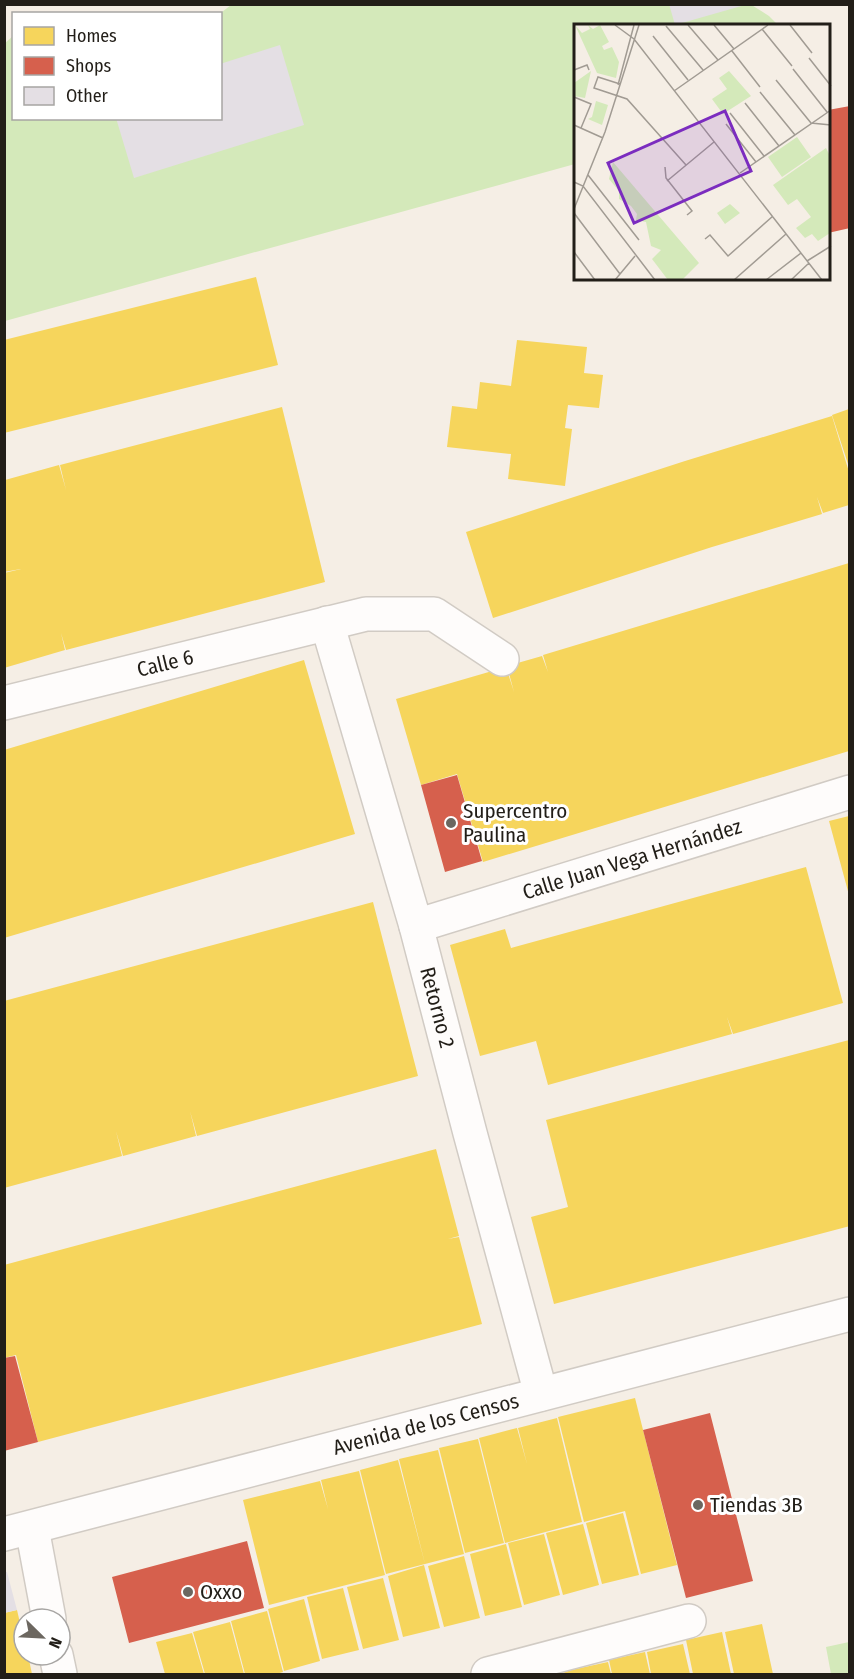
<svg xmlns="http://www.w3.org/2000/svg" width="854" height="1679" viewBox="0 0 854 1679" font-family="'Fira Sans Condensed',sans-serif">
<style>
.green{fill:#d4e9ba}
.homes{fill:#f6d55c}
.shops{fill:#d6604d}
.building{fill:#e4dfe4}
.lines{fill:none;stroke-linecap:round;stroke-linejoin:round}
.minor-casing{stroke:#d1cbc4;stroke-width:36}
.tertiary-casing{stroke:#d1cbc4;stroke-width:36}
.minor{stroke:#fefcfb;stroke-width:33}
.tertiary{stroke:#fefcfb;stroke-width:33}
.poi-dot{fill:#6c6760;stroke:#fff;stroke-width:2}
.labels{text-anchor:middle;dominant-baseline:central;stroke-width:6;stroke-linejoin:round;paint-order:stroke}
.street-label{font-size:21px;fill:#221e18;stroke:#fff}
.poi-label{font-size:21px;fill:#221e18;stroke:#fff;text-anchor:start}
.inset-road{fill:none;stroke:#a19b93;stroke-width:1.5}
.view{fill:#7b2cbf;fill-opacity:0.15;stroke:#7b2cbf;stroke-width:3}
.inset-edge{fill:none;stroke:#221e18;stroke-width:3}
</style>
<rect width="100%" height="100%" fill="#f5eee5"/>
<path class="green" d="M750,4L769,16L778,25L575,26V164L5,321L4,44L13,36L14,118H220L221,18L222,12L231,5Z
M849,1642V1674H831L826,1647Z"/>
<path class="homes" d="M256,277L278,365L4,433V340Z
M517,340L587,347L584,373L603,375L599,408L568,405L565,428L572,429L565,486L508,479L511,454L447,447L452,406L477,409L480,382L511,386Z
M282,407L325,582L66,650L61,633L65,650L4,668V573L21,569L4,572L5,480L59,465L66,490L60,465Z
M849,409V467L832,415Z
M832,416L849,472V505L823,513L817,497L822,514L712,547L493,618L466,532L685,461Z
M849,563V751L483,862L457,774L421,785L396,699L506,667L514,692L507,666L542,656L548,672L543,655Z
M304,660L355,834L4,938V750Z
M849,816V895L829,821Z
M806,867L843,1003L733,1034L727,1017L732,1034L548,1085L536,1041L480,1056L450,945L505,929L511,948Z
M373,902L418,1076L197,1136L190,1111L196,1136L123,1156L116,1131L122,1156L4,1188V1001Z
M849,1040L850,1226L554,1304L531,1217L568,1207L546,1120Z
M436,1149L459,1236L448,1239L459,1237L482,1324L38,1442L16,1355L4,1358V1265Z
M635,1398L677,1565L641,1574L625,1511L584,1522L558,1417Z
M557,1418L582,1522L505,1543L479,1438L517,1428L527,1464L518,1428Z
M478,1439L504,1543L465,1553L439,1448Z
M438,1450L464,1554L425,1564L399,1459Z
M398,1460L425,1564L386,1574L360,1470Z
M359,1471L385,1575L269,1605L243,1500L320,1481L328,1509L321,1480Z
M623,1513L639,1575L602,1584L586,1523Z
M583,1524L599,1585L563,1595L546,1533Z
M544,1534L560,1595L524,1605L508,1543Z
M506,1544L522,1607L485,1616L470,1554Z
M464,1556L480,1618L444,1627L428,1566Z
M424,1565L440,1628L403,1637L388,1576Z
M383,1578L399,1640L363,1649L347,1587Z
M343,1588L359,1650L322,1659L307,1597Z
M304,1599L320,1661L284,1671L268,1609Z
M17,1610L24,1640V1655H28L32,1674H4V1613Z
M267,1611L283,1672L276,1674H245L231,1621Z
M230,1622L244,1674H205L193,1632Z
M762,1624L773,1674H734L725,1632Z
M722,1632L731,1674H693L686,1640Z
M192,1633L204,1674H165L156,1642Z
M683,1644L690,1674H651L647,1652Z
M645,1652L650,1674H612L609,1660Z
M608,1662L611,1674H560L571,1670Z"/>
<path class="shops" d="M850,106V228L828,233V110Z
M457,775L482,861L445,872L421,785Z
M15,1356L38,1442L4,1451V1358Z
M710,1413L753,1581L686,1598L643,1430Z
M247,1541L264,1608L129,1643L112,1577Z"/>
<path class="building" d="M669,4H745V5L675,25Z
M280,45L304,125L134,178L116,118H220V64Z
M4,1572H7L17,1610L4,1613Z"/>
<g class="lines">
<defs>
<g id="minor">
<path id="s1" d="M327,623L416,926L470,1133L541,1394"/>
<path id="s2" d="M4,703L366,614H434L502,659"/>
<path id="s3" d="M416,926L850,792"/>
<path d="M32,1528L49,1619"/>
<path d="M56,1655L60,1674"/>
<path d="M488,1674L689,1621"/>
</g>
<g id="tertiary">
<path id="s4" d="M4,1534L850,1314"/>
</g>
</defs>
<use href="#minor" class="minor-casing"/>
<use href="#tertiary" class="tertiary-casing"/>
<use href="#minor" class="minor"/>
<use href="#tertiary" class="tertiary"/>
</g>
<g class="poi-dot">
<circle cx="451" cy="823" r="6"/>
<circle cx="698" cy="1505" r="6"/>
<circle cx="188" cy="1592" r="6"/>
</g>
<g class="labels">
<g class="street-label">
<text stroke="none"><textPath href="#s2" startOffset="166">Calle 6</textPath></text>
<text stroke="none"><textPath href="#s3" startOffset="226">Calle Juan Vega Hernández</textPath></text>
<text stroke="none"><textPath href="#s1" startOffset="400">Retorno 2</textPath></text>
<text stroke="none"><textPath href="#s4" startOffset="436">Avenida de los Censos</textPath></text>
</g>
<g class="poi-label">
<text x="463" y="811">Supercentro<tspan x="463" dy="24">Paulina</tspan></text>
<text x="710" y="1505">Tiendas 3B</text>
<text x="200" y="1592">Oxxo</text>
</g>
</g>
<g transform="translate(574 24)">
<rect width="256" height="256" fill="#f5eee5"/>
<path d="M1,1L8,9L16,5L14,1L19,5L26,1L35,18L28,22L30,26L38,23L45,38L42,54L23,49ZM17,47L11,74L0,72V59ZM155,47L177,72L149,90L138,75L153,65L145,54ZM22,77L34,81L28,101L14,95L18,93ZM223,113L237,133L208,153L194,133ZM252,124L256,132V209L244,217L238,210L231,214L222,204L237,193L223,175L214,181L199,161ZM39,138L125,239L108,256H94L78,235L87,226L77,222L72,198L62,196L63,190L57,182L45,175V167L35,155ZM156,180L166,189L151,200L143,189Z" fill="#d4e9ba"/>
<path class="inset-road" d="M41,1L60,15L248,256M114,1L144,36M140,1L160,25M216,1L238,29M92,2L129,46M188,5L218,42M79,12L114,56M158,27L186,63M235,34L257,62M219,45L253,88M0,46L13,41L15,46M202,56L237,99L257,101M46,60L24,53L20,64L53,75L112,141M44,61L60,1M100,67L194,1M186,68L221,111M0,73L17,80L7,104M171,79L205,122M156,89L190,132M152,100L182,138M0,101L29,114M91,143L92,154L118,187L113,191M166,149L257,86M14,151L65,216M93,157L140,118M0,158L9,162L81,256M0,185L31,108L65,1M0,189L46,250M131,215L136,211L154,232L199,192M0,228L21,256M233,237L257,222M41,256L61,232M160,256L212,210M192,256L227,229M217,256L235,239"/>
<path class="view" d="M151,87L177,147L60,199L34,139Z"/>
<rect width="256" height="256" class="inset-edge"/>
</g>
<rect width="854" height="1679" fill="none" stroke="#221e18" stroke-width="12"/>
<rect x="12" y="12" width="210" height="108" fill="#ffffff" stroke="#a7a5a3" stroke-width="1.5"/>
<rect x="24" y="27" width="30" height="18" fill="#f6d55c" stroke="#a7a5a3" stroke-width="1.5"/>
<text x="66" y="42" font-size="18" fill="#221e18">Homes</text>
<rect x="24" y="57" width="30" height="18" fill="#d6604d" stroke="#a7a5a3" stroke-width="1.5"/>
<text x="66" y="72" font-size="18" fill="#221e18">Shops</text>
<rect x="24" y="87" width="30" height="18" fill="#e4dfe4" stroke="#a7a5a3" stroke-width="1.5"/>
<text x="66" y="102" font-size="18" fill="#221e18">Other</text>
<g transform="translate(42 1637) rotate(114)"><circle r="28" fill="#ffffff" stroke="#a7a5a3" stroke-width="1.5"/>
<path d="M0-4.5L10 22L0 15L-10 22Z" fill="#6c6760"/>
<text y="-9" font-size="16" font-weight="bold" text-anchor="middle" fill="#221e18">N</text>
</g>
</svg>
